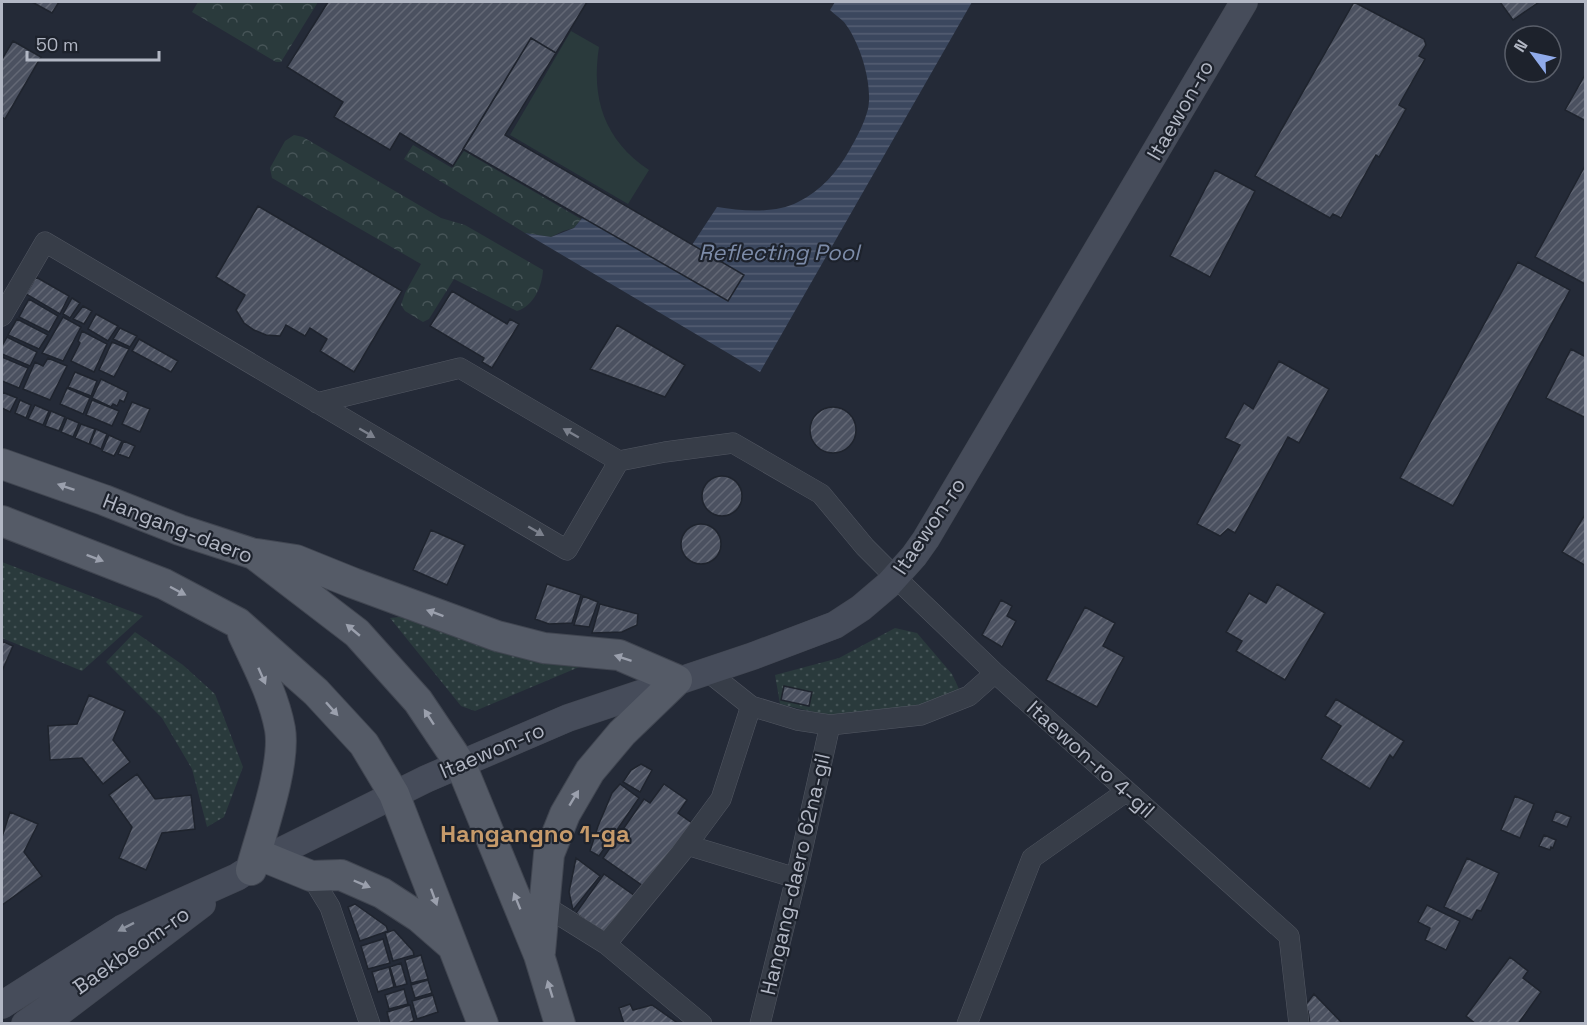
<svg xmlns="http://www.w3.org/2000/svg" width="1587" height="1025" viewBox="0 0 1587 1025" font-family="'Space Grotesk',sans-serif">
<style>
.grass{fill:#2a3a3c}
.forest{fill:url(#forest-crowns)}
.park{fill:url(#park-dots)}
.water{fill:url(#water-rules)}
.building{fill:url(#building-hatch);stroke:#1f242e;stroke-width:1.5}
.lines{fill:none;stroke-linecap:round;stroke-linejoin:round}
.minor-casing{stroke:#525762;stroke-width:21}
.secondary-casing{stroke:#414651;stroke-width:28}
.primary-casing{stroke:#414651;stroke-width:32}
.minor{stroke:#373d48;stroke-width:20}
.secondary{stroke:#464c5a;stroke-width:27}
.primary{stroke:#555b67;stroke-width:30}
.oneway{fill:#7b808c}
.oneway2{fill:#9ba0ad}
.oneway3{fill:#8c929f}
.labels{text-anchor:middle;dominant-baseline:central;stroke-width:4.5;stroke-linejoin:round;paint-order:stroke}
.street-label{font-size:21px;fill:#b2b7c4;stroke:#1d222c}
.water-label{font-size:22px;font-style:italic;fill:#7d8ca9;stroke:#1d222c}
.quarter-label{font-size:24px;font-weight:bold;fill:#c69a6a;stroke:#1d222c}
</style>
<defs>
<pattern id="forest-crowns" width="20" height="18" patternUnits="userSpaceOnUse" patternTransform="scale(1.5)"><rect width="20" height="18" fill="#2a3a3c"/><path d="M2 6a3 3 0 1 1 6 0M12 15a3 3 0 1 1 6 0" fill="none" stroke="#465457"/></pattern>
<pattern id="park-dots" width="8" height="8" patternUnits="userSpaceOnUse" patternTransform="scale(1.5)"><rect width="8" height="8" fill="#2a3a3c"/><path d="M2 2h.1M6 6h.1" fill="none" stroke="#465457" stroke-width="1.8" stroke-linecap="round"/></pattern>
<pattern id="water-rules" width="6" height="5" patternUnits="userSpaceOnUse" patternTransform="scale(1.5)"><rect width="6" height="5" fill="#3b475e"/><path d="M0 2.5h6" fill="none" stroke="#555f73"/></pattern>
<pattern id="building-hatch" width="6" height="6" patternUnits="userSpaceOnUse" patternTransform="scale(1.5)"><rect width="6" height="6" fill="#4b5160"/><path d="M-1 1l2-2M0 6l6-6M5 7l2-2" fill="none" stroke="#636875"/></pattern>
</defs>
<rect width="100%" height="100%" fill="#242a37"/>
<path class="grass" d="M571,31L599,47C591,98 604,140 649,170L628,204L510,135Z"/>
<path class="forest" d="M198,2H318L281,62H276L192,12Z
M294,135L303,137L441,218L465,225L543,270C542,286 534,306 517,311L454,279L429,319L423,322L405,311L401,305L405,293L421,264L272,178L270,168L285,141Z
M413,145L452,168L464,151L581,219L574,228L563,231L551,237L525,233L404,159Z"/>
<path class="park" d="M2,562L143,616L82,671L2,638Z
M407,616L584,665L475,711L461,706L390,618Z
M895,628L917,633L952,674L959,689L919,708L830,716L780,704L775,675L839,658Z
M135,632L183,665L215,694L243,767L224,817L207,827L192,769L162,718L106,662Z"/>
<path class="water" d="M835,2H972L760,372L525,233L551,237L574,228L583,217L692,245L717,207C742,211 775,214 798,202C821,191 837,172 849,151C857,137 864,124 868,109C873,84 860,42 844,22C840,18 834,14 830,10Z"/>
<path class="building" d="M32,2H59L52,13Z
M328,2H587L556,53L531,38L453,166L400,133L390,150L334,117L343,102L287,67Z
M1354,2L1424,39L1426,45L1419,56L1425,59L1399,105L1406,109L1379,157L1376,155L1341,218L1333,214L1330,218L1255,176Z
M1500,2H1539L1513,20Z
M531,38L556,53L505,135L744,275L728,301L463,149Z
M13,41L41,57L5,119L2,117V59Z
M1586,73V121L1565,110Z
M1586,164V283L1585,284L1535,257Z
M1215,170L1255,191L1210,277L1170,256Z
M258,206L402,291L354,372L320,351L327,339L310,328L305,336L286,325L280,336L266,335L254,330L244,323L236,310L245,295L216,277Z
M1518,262L1570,290L1453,506L1400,478Z
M36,277L69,296L60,314L26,294Z
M452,291L507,324L510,319L519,324L492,368L482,362L484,358L430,326Z
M72,298L80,303L70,318L63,314Z
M29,299L58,316L49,332L19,317Z
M83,306L92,311L84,324L73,319Z
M96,314L118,326L108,341L88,329Z
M63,317L81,327L63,361L42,353Z
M17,319L48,335L39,349L8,335Z
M617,325L685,365L665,397L590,369Z
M120,328L137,336L130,347L113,339Z
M82,331L107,344L94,372L71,361L80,343L78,341Z
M7,337L37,352L30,366L2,354V346Z
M139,339L178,361L171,372L132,351Z
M112,342L129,349L114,377L99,370Z
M1571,349L1586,357V418L1546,398Z
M2,357L28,368L19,388L2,381Z
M48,358L67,366L50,400L23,389L35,362L43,366Z
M1279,361L1329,389L1299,443L1288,437L1235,533L1228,529L1220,536L1197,524L1240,445L1225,438L1244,403L1253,409Z
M75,372L97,381L91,396L68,387Z
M101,379L128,392L124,402L120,400L117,406L113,404L111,407L92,398Z
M67,388L90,398L83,414L60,404Z
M2,392L17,398L10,412L2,408Z
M20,400L31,405L26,418L15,413Z
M92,400L119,411L112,426L86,415Z
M132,402L150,409L140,432L122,424Z
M35,405L49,411L43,425L28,419Z
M810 430a23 23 0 1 1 46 0a23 23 0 1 1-46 0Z
M51,411L65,417L59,431L45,426Z
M67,418L79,423L73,437L61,432Z
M81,424L95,429L89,444L75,438Z
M96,429L107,434L101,449L90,444Z
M109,435L122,441L114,456L102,451Z
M124,441L135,446L129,458L118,454Z
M702 496a20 20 0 1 1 40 0a20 20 0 1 1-40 0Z
M1586,513V566L1562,552Z
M681 544a20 20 0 1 1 40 0a20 20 0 1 1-40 0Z
M431,530L465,545L447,585L413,570Z
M547,584L581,595L572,623L549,624L535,619Z
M1277,584L1325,613L1285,680L1236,651L1242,641L1226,632L1249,593L1266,603Z
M583,596L598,602L589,627L574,625Z
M1001,600L1012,606L1007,616L1016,621L1002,647L982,635Z
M600,604L638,614L637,625L622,632L592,633Z
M1085,607L1115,623L1103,646L1124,657L1097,707L1046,680Z
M2,641L13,646L2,671Z
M784,686L812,692L809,706L781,700Z
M89,695L125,711L113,740L130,762L103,784L82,758L50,760L48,726L77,724Z
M1336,699L1404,741L1393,758L1390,755L1370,789L1321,759L1341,726L1325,716Z
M641,764L652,770L640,792L623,782L631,770Z
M137,774L155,799L191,795L195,829L162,833L146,870L119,858L132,827L109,795Z
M620,784L639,798L599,856L590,851L598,826L612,793Z
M664,784L687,800L678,813L692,823L646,888L603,858L644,799L650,803Z
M1515,796L1534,804L1520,838L1501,830Z
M1556,811L1571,817L1567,827L1552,821Z
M10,812L38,824L24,852L42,876L2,905V837Z
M1544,835L1556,840L1553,848L1551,847L1550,850L1539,846Z
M576,858L600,876L573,910L569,892Z
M1467,858L1499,873L1481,911L1477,910L1472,920L1444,907Z
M604,874L635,896L605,935L576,913Z
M355,904L386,926L388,931L360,941L348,907Z
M1427,905L1460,921L1446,950L1425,940L1430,928L1418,922Z
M394,930L413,951L414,955L393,961L385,933Z
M383,939L390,963L368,969L361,946Z
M421,955L428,979L411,983L405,960Z
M1510,957L1528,971L1523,978L1541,992L1518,1024H1476L1466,1016Z
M401,963L407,984L396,987L390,967Z
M389,967L394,987L378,992L372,972Z
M428,980L432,993L415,998L411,985Z
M404,989L408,1004L389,1009L385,995Z
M1314,994L1343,1024H1310L1308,1011L1304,1007Z
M433,995L438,1012L417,1019L412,1001Z
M630,1004L633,1010L652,1005L679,1024H624L619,1008Z
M410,1005L414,1021L404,1024H390L387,1012Z"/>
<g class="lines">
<defs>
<path id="minor" d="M2,316L45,242C219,344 393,447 567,550L619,461L460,368L317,403
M619,461L665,452L733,443L821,494L865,547L896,578L995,673L1289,936L1299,1024
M707,671L751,706L797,720L830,725L921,715L969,696L995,673
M687,845L796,878
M311,876L330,907L370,1024
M545,906L606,944L702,1024
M606,944L681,853L721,799L751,706
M760,1024L796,878L830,725
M967,1024L1032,858L1127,791"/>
<path id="secondary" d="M2,1005L123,928L237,877L267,858L426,779L568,718L753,656L835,625L861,608L888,585L914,556L926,539L1244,2
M25,1024L177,917
M44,1024L202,904"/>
<path id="primary" d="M2,464L104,500L180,530L254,554L357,633L418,701L461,765L539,955L560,1024
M2,521L164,584L238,623L316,692L364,744L394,794L483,1024
M257,554L296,560L353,583L497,636L544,648L619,655L677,680L622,733L590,771L565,814L549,854L540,952
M243,634C257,664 274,696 280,729C286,765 261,833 251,870
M267,858L311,876L341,875L382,893L419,917L450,944"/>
</defs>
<use href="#minor" class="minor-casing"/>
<use href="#secondary" class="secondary-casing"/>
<use href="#primary" class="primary-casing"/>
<use href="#minor" class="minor"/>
<use href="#secondary" class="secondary"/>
<use href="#primary" class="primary"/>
</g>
<defs><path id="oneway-solid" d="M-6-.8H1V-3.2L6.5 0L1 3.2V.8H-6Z" transform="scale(1.5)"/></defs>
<g class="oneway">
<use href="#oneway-solid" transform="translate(367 433) rotate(30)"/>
<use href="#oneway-solid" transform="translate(571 433) rotate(-150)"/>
<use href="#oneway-solid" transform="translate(536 531) rotate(30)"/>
</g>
<g class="oneway2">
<use href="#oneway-solid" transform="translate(66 487) rotate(-161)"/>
<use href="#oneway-solid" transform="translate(95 558) rotate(21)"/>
<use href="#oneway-solid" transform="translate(178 591) rotate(28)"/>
<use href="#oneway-solid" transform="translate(435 613) rotate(-160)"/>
<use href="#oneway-solid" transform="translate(353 630) rotate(-140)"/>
<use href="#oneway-solid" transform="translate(623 658) rotate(-162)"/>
<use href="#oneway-solid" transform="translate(262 676) rotate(66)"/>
<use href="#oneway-solid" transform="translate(332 709) rotate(48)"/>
<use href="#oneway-solid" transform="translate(429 717) rotate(-123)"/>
<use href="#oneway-solid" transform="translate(574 798) rotate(-59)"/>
<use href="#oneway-solid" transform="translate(362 884) rotate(23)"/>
<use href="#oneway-solid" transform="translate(434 897) rotate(70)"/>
<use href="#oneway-solid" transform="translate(517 901) rotate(-112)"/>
<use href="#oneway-solid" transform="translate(550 989) rotate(-107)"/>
</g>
<use class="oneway3" href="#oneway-solid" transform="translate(126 927) rotate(153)"/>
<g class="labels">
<g class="street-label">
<text transform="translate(1180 110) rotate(-60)">Itaewon-ro</text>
<text transform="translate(929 526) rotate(-56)">Itaewon-ro</text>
<text transform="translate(178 528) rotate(21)">Hangang-daero</text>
<text transform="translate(492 750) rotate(-23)">Itaewon-ro</text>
<text transform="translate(1091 759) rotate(42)">Itaewon-ro 4-gil</text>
<text transform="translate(795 874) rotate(-77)">Hangang-daero 62na-gil</text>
<text transform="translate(131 950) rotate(-35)">Baekbeom-ro</text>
</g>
<g class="water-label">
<text x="779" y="252">Reflecting Pool</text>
</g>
<g class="quarter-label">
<text x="535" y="833">Hangangno 1-ga</text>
</g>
</g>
<rect width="1587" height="1025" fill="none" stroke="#b2b7c4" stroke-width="6"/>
<g transform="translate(1533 54) rotate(303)"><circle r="28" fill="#1d222c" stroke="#595e69" stroke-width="1.5"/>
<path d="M0-4.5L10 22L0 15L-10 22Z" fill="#90abeb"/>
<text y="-9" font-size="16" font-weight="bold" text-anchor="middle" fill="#b2b7c4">N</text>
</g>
<path d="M27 51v9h132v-9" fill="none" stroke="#b2b7c4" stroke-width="3"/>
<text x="36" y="51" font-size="18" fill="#b2b7c4" stroke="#1d222c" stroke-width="4.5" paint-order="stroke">50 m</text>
</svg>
